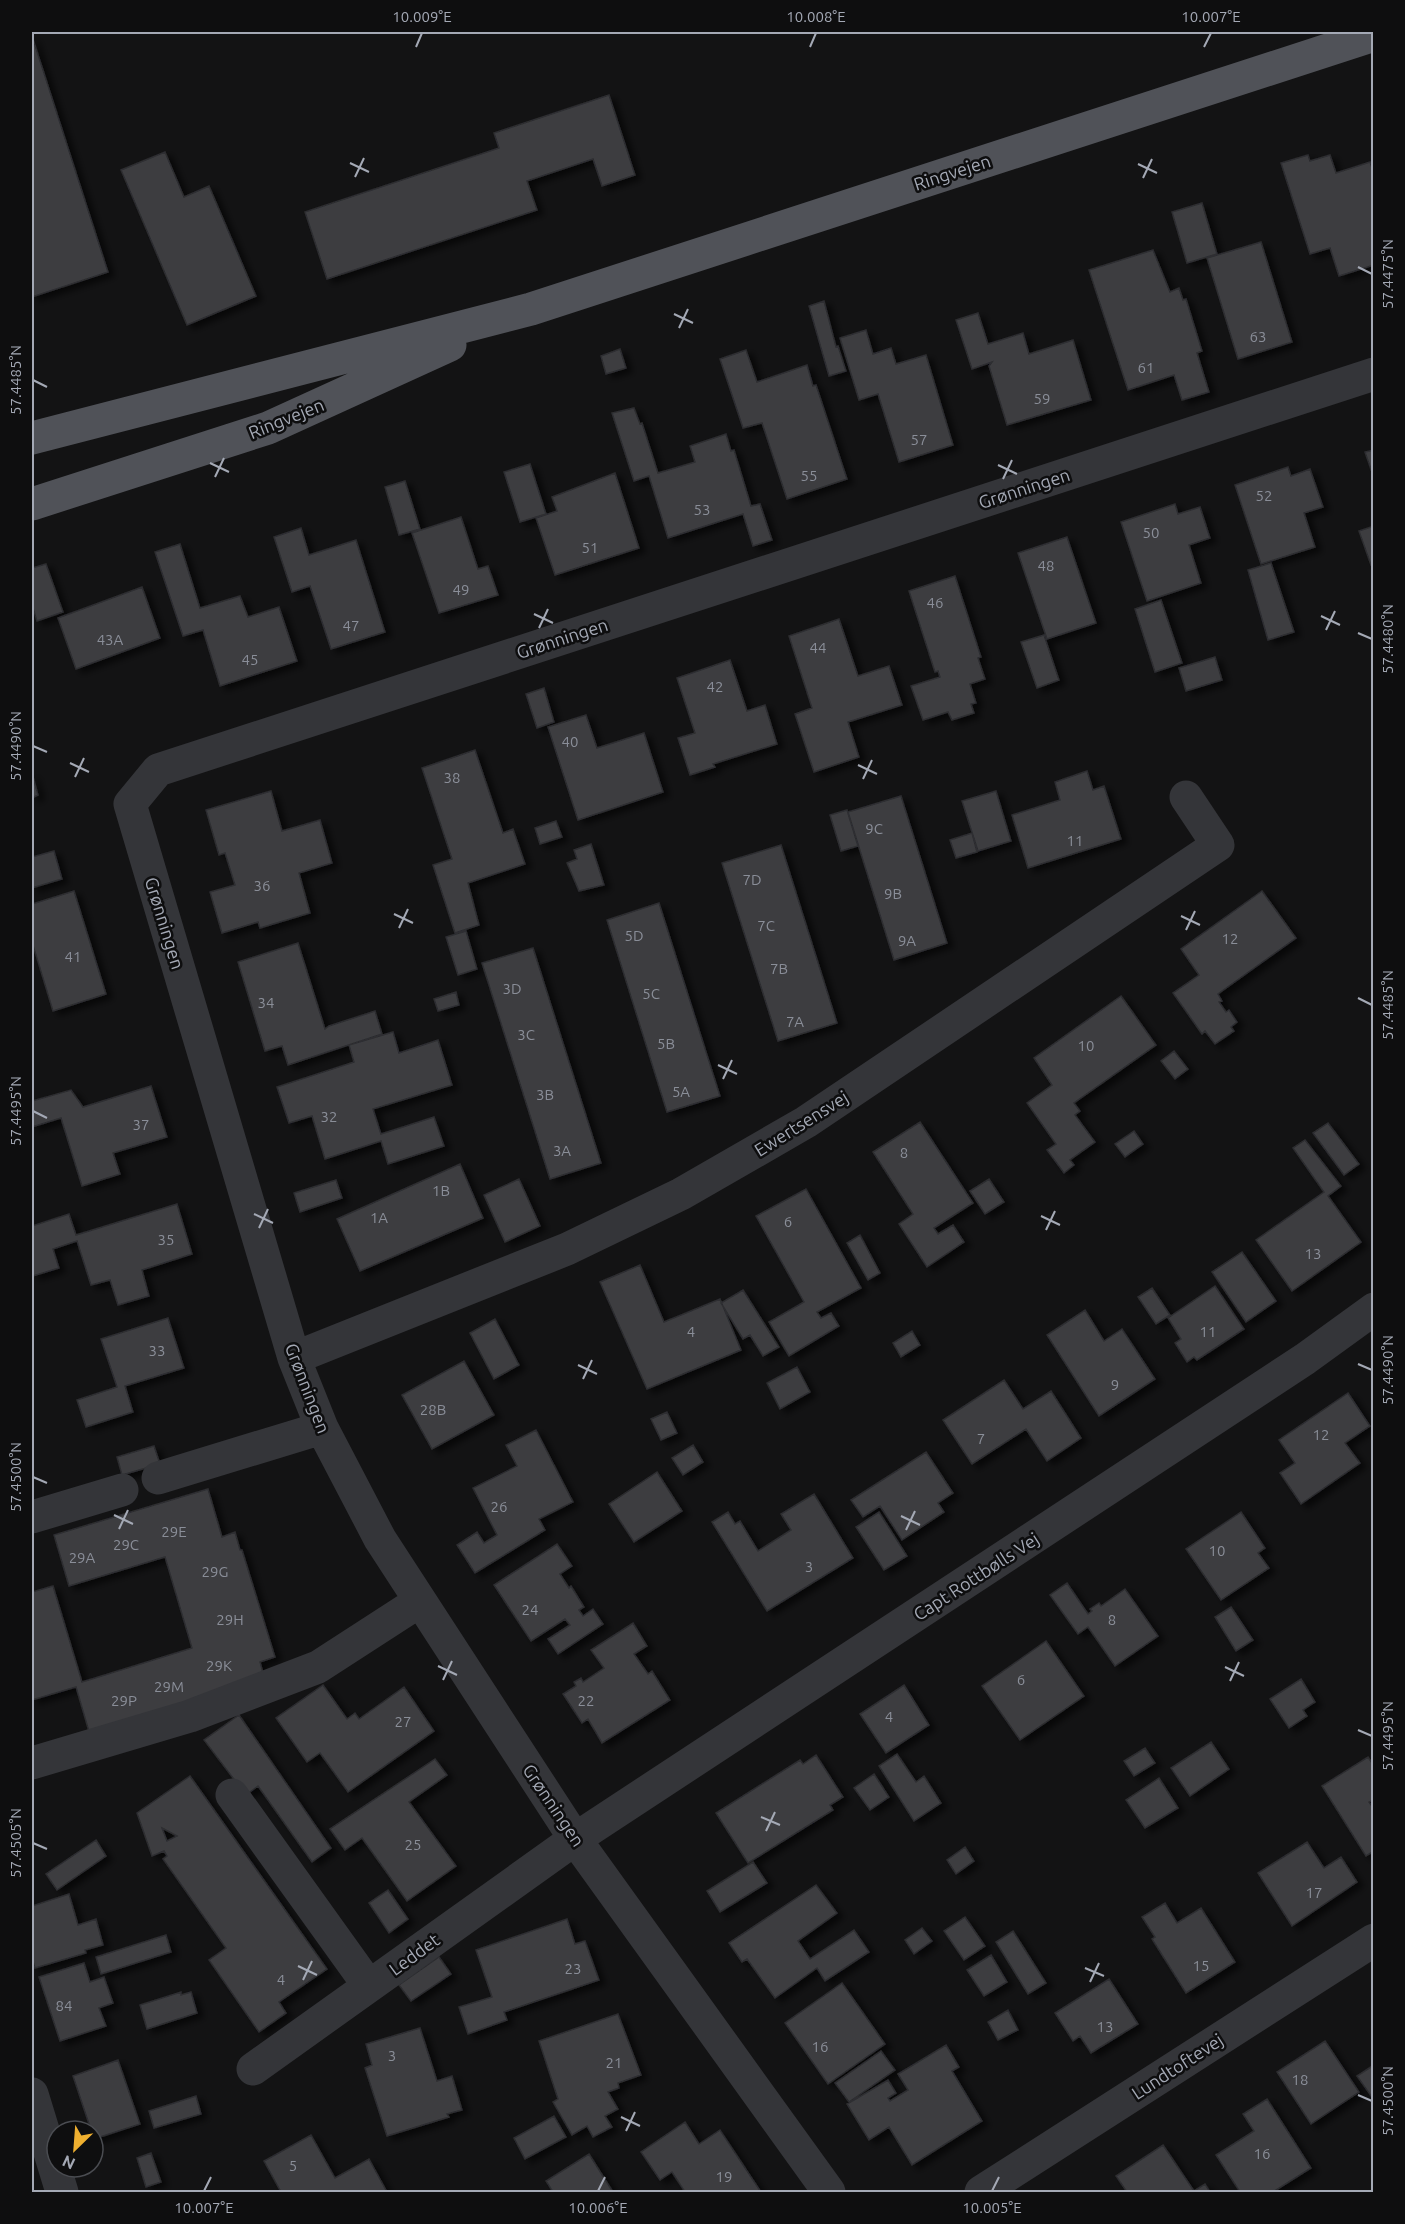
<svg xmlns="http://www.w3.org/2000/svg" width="1405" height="2224" viewBox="0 0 1405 2224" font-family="Ubuntu,sans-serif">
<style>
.building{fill:#3d3e41;stroke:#2d2d30;stroke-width:1.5;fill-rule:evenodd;filter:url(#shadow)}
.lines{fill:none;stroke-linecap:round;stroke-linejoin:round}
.minor{stroke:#343539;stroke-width:33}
.major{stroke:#505258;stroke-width:33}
.ticks{fill:none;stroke:#a4a9b5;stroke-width:2}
.labels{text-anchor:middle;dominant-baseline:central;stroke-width:5;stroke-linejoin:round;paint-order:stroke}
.number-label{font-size:15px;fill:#8a8e98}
.street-label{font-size:18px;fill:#a4a9b5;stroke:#0e0e0f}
.neatline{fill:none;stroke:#a4a9b5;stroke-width:2}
.ticks-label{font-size:15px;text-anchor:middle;fill:#a4a9b5}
</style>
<defs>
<filter id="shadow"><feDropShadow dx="6" dy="4" stdDeviation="3" flood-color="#0009"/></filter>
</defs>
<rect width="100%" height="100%" fill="#131314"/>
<path class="building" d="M32,36L108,272L32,297Z
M609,95L635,175L602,186L593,159L527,181L537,210L327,279L305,212L499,148L494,133Z
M165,152L184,197L209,186L256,296L187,325L121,170Z
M1308,155L1310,161L1330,155L1336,173L1370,162L1374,174V265L1339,276L1330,248L1310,254L1281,163Z
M1202,203L1217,254L1187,263L1172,212Z
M1261,242L1292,342L1238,359L1207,258Z
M1153,250L1170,292L1179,288L1183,300L1186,299L1202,351L1197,353L1209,392L1182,400L1174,375L1128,390L1089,270Z
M824,301L836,347L838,346L846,371L829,376L809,306Z
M978,313L988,344L1023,333L1029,354L1073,340L1091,400L1007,425L989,366L992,362L972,369L956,320Z
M866,330L873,354L891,348L896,364L926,355L953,445L899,462L878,394L859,400L840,338Z
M620,349L626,368L606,374L601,356Z
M746,350L757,382L807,365L813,386L816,385L847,479L787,499L762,423L743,428L720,359Z
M634,408L640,424L642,423L658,473L695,462L690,446L726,434L731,451L734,450L751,506L760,504L772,540L753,546L743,514L668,538L649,476L634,481L612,413Z
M1374,450V478L1365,452Z
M530,464L546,514L520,522L504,472Z
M1288,467L1291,476L1310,469L1323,507L1304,513L1315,547L1261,564L1235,485Z
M615,473L639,548L555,575L536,518L557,511L552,497Z
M405,481L420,529L399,535L385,487Z
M1175,504L1178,514L1200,507L1210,538L1189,545L1201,583L1147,601L1121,522Z
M461,517L478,569L488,566L498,595L439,613L412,533Z
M1374,526V564L1371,565L1359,531Z
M301,528L309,555L356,540L385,632L331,649L310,586L292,592L274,537Z
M1067,537L1096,623L1047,639L1018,553Z
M180,544L200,608L240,596L248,617L279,607L297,661L220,686L203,630L183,636L155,552Z
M1271,563L1294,632L1268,640L1248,570Z
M46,564L63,612L37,621L32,605V568Z
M955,576L981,657L978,658L985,679L970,684L976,703L971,704L974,713L952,720L948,712L923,720L911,686L940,677L938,671L935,672L909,591Z
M142,587L160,638L76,669L58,618Z
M1161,600L1182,663L1155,672L1135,609Z
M839,619L858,676L889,666L902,705L848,722L859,757L814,772L795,714L812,708L789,636Z
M1044,635L1059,680L1037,688L1021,642Z
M1215,657L1222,680L1186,691L1179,668Z
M730,660L747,711L765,705L777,744L713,764L715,767L690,775L678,738L695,733L677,678Z
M544,688L554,722L537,728L526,694Z
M586,715L597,748L644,733L663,792L578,820L548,727Z
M475,750L503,833L513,829L525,864L468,883L479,925L455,933L433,865L452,859L422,768Z
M1087,771L1093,790L1104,786L1121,839L1028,868L1012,815L1060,800L1055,782Z
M32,773L38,795L32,798Z
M271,791L282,831L320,820L332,863L299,873L310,913L260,928L258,922L222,933L210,892L235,885L225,853L219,855L206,810Z
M996,791L1011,841L978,851L962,801Z
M901,796L947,943L894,960L848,812Z
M847,810L858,846L841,851L830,815Z
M556,821L562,837L540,844L535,828Z
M972,833L977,852L956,858L950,840Z
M591,844L604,885L579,891L567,863L577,859L574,850Z
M781,845L837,1023L778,1041L722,863Z
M54,851L62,879L32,888V857Z
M74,891L106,994L53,1011L32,942V904Z
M1262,891L1296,938L1218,994L1222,1001L1219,1002L1226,1012L1229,1010L1237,1022L1231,1027L1234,1031L1215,1044L1205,1031L1202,1034L1173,993L1199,975L1181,949Z
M659,903L720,1096L667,1112L607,920Z
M466,931L477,969L458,975L446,937Z
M298,943L325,1029L329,1026L375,1011L382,1034L288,1065L282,1046L265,1051L238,962Z
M533,948L601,1163L550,1179L482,963Z
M456,992L459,1005L438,1011L434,999Z
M1121,996L1156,1045L1074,1103L1080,1111L1075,1115L1095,1142L1070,1160L1074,1165L1064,1173L1047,1150L1056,1144L1027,1103L1052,1085L1034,1058Z
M393,1032L399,1053L438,1040L452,1085L373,1109L381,1134L434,1117L444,1146L388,1164L381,1141L325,1159L312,1116L289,1123L277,1087L354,1062L349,1045Z
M1174,1051L1188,1069L1175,1079L1161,1061Z
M151,1086L167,1137L113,1153L120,1174L82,1186L61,1118L32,1127V1101L71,1090L83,1107Z
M920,1122L973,1203L934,1228L938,1234L953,1225L964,1242L927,1267L899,1224L913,1214L873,1152Z
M1328,1123L1359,1164L1344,1175L1313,1133Z
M1134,1131L1143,1144L1125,1157L1115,1144Z
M1305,1140L1341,1186L1328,1196L1361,1242L1292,1291L1256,1240L1324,1192L1293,1148Z
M460,1164L483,1218L360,1271L337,1219Z
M519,1179L540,1226L505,1242L484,1195Z
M989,1179L1004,1202L985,1214L970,1191Z
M336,1180L342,1198L300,1212L294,1193Z
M806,1189L861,1288L817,1312L821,1318L831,1313L839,1326L789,1356L769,1322L804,1302L756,1216Z
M177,1204L192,1254L142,1270L149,1296L118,1305L110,1280L91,1285L77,1241L53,1249L59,1268L33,1276L32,1226L69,1214L76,1235Z
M860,1235L880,1273L868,1280L847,1243Z
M1242,1252L1276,1301L1246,1322L1212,1272Z
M640,1265L664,1322L720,1299L741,1350L647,1389L600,1282Z
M1215,1286L1244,1329L1197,1360L1194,1357L1187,1362L1175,1343L1181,1339L1168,1318Z
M1152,1288L1170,1315L1156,1324L1138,1297Z
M743,1290L779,1347L763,1356L750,1335L743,1339L721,1303Z
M1085,1310L1104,1341L1122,1329L1155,1379L1099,1416L1047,1335Z
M168,1318L184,1368L125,1386L133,1412L86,1427L77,1400L117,1387L101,1339Z
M495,1319L519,1365L494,1379L470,1333Z
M912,1331L920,1345L901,1357L893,1343Z
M464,1361L494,1415L432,1449L402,1395Z
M797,1367L810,1392L780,1409L767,1383Z
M1004,1380L1023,1409L1051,1391L1081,1438L1047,1461L1026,1429L972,1464L943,1420Z
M1348,1393L1370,1426L1345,1443L1360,1463L1301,1504L1280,1473L1295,1463L1279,1440Z
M667,1412L677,1433L661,1440L651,1419Z
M536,1430L573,1502L539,1519L545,1530L475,1573L457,1545L477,1532L484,1543L497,1535L473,1488L517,1466L506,1445Z
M693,1445L703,1462L683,1475L672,1458Z
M154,1446L160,1464L122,1475L117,1457Z
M926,1452L953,1493L938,1503L944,1512L902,1540L880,1506L863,1517L851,1500Z
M657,1472L682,1511L634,1542L609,1504Z
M208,1489L222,1537L235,1532L240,1550H242L275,1657L260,1662L265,1680L90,1735L76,1687L32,1700V1592L53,1586L82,1682L192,1648L165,1557L69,1586L54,1535Z
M814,1494L853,1558L767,1611L712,1522L728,1512L735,1524L740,1521L758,1551L791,1530L781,1514Z
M879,1512L907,1556L884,1570L856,1527Z
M1241,1512L1265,1548L1258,1553L1269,1568L1221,1600L1186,1549Z
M557,1544L572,1566L560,1574L569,1588L571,1586L584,1607L579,1610L583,1616L593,1609L603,1624L558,1654L548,1639L570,1625L565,1619L531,1641L494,1585Z
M1067,1583L1088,1614L1092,1611L1090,1609L1099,1603L1101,1606L1125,1589L1158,1636L1115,1666L1088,1627L1078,1634L1050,1595Z
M1231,1607L1253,1640L1236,1651L1215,1617Z
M633,1623L647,1646L634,1654L648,1674L652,1671L670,1700L602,1743L588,1719L582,1723L563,1694L576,1686L574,1682L581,1678L583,1682L604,1668L591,1650Z
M1046,1641L1084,1696L1020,1740L982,1686Z
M1301,1679L1315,1702L1303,1710L1307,1716L1289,1728L1270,1699Z
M323,1685L347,1719L355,1713L359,1719L404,1687L434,1731L348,1792L320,1753L307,1762L276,1718Z
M904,1685L929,1725L886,1753L860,1714Z
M239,1715L331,1848L312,1862L258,1786L246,1795L204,1740Z
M1211,1742L1229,1769L1190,1796L1171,1768Z
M1145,1748L1155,1763L1134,1776L1124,1761Z
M897,1754L916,1782L924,1776L941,1803L914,1821L879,1766Z
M816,1755L843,1797L830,1805L833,1810L748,1863L716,1813L800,1760L803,1764Z
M1368,1757L1374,1766V1800L1369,1802L1374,1809V1851L1366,1856L1322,1786Z
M435,1759L447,1775L409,1802L456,1866L407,1901L362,1838L345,1850L330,1829Z
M874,1774L889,1797L870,1810L854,1788Z
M190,1776L327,1969L279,2002L286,2013L259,2032L209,1960L226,1948L163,1859L167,1856L164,1851L152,1856L137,1813ZM162,1828L177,1836L167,1841Z
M1159,1778L1178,1808L1145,1828L1126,1800Z
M96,1840L106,1856L57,1890L46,1874Z
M1307,1842L1324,1868L1341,1857L1357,1882L1292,1926L1258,1873Z
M965,1847L974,1861L956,1874L947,1860Z
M753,1862L767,1883L720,1912L707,1891Z
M816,1885L837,1913L798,1941L810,1959L854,1930L869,1952L825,1981L817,1968L775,1998L747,1959L742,1962L729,1943Z
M388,1890L408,1919L389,1933L369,1903Z
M69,1894L78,1925L96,1919L103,1945L85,1950L86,1953L35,1968L32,1958V1906Z
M1165,1903L1177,1923L1201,1908L1235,1962L1186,1993L1152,1939L1155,1937L1142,1917Z
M965,1917L985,1946L964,1960L944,1931Z
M567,1919L575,1944L585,1941L599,1980L504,2012L507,2020L468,2034L459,2007L492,1997L476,1950Z
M922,1928L932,1941L914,1954L905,1940Z
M1013,1931L1046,1983L1028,1994L996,1942Z
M166,1935L171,1952L101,1974L96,1957Z
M991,1955L1007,1982L984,1996L967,1970Z
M439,1957L451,1974L411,2001L399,1985Z
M84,1963L90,1982L104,1977L113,2003L99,2008L106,2026L60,2041L39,1977Z
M1109,1979L1138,2024L1091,2053L1080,2036L1073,2041L1055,2013Z
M842,1983L885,2044L828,2084L785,2023Z
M181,1992V1995L191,1992L197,2013L147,2029L140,2005Z
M1008,2010L1018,2030L998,2040L988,2022Z
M618,2014L641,2075L618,2083L619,2088L608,2092L618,2109L605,2116L612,2127L593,2137L587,2126L572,2135L553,2102L558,2099L539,2041Z
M420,2028L437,2081L452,2076L462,2110L447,2114L449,2117L387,2136L365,2068L372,2065L366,2044Z
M1325,2041L1359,2092L1311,2124L1277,2072Z
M946,2045L959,2067L952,2071L982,2121L912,2165L889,2127L869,2140L847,2104L888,2080L896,2093L888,2098L890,2101L908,2090L898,2074Z
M881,2051L895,2070L849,2102L835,2083Z
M118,2060L140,2124L94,2139L73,2076Z
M1374,2065V2100L1357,2076Z
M196,2096L201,2114L154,2128L149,2111Z
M1267,2099L1311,2168L1273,2192H1240L1216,2155L1254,2131L1243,2114Z
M554,2116L566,2137L525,2159L514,2138Z
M685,2122L699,2144L720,2130L761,2192H685L672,2172L660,2180L641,2152Z
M311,2135L335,2178L369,2159L387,2192H281L264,2161Z
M1163,2145L1194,2191L1205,2184L1210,2192H1127L1116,2176Z
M151,2153L161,2182L146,2187L137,2158Z
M589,2154L613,2192H553L546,2181Z"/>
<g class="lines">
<path class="minor" d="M294,1358L567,1249L681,1194L806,1122L1218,845L1186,797
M158,1478L322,1428
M32,1517L122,1490
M32,1763L190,1716L318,1667L420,1601
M232,1795L369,1986
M253,2069L575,1839L1305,1359L1374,1309
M32,2094L62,2192
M829,2192L575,1839L380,1539L322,1428L294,1358L130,804L158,770L1374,374
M981,2192L1374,1940"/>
<path class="major" d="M32,438L531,309L1374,35
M32,504L268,428L450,345"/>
</g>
<path class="ticks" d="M416,47L422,33M810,47L816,33M1204,47L1211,33M350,163L369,172M1138,164L1157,173M355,177L364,158M1143,178L1152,159M1358,267L1372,274M674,314L693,323M679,328L688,309M33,380L47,387M210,463L229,472M998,465L1017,474M215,477L224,458M1003,479L1012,460M534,614L553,623M1321,616L1340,625M539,628L548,609M1326,630L1335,611M1358,633L1372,639M33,746L47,752M70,763L89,772M858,765L877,774M75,777L84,758M863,779L872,760M394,914L413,923M1181,916L1200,925M399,928L408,909M1186,930L1195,911M1358,998L1372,1005M718,1065L737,1074M723,1079L732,1060M33,1111L47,1118M254,1214L273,1223M1041,1216L1060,1225M259,1228L268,1209M1046,1230L1055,1211M1358,1364L1372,1370M578,1365L597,1374M583,1379L592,1360M33,1477L47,1483M114,1515L133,1524M901,1516L920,1525M119,1529L128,1510M906,1530L915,1511M438,1666L457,1675M1225,1667L1244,1676M443,1680L452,1661M1230,1681L1239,1662M1358,1730L1372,1736M761,1817L780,1825M766,1831L775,1812M33,1843L47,1849M298,1966L317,1975M1085,1968L1104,1976M303,1980L312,1961M1090,1982L1099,1963M1358,2095L1372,2101M621,2117L640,2126M626,2131L635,2112M204,2191L211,2177M598,2191L605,2177M992,2191L999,2177"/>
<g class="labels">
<g class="number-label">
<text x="1258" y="336">63</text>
<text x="1146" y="367">61</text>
<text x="1042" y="398">59</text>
<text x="919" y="439">57</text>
<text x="809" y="475">55</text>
<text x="1264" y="495">52</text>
<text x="702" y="509">53</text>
<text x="1151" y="532">50</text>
<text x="590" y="547">51</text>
<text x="1046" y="565">48</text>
<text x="461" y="589">49</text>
<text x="935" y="602">46</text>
<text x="351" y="625">47</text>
<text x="110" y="639">43A</text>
<text x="818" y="647">44</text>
<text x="250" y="659">45</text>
<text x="715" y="686">42</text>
<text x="570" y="741">40</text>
<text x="452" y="777">38</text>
<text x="874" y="828">9C</text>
<text x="1075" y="840">11</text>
<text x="752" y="879">7D</text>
<text x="262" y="885">36</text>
<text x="893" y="893">9B</text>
<text x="766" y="925">7C</text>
<text x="634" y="935">5D</text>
<text x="1230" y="938">12</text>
<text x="907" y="940">9A</text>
<text x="73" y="956">41</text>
<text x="779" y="968">7B</text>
<text x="512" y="988">3D</text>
<text x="651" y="993">5C</text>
<text x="266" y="1002">34</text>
<text x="795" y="1021">7A</text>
<text x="526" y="1034">3C</text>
<text x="666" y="1043">5B</text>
<text x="1086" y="1045">10</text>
<text x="681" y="1091">5A</text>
<text x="545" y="1094">3B</text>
<text x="329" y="1116">32</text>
<text x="141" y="1124">37</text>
<text x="562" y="1150">3A</text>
<text x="904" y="1152">8</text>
<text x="441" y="1190">1B</text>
<text x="379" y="1217">1A</text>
<text x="788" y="1221">6</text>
<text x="166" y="1239">35</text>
<text x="1313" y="1253">13</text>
<text x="691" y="1331">4</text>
<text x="1208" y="1331">11</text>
<text x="157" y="1350">33</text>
<text x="1115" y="1384">9</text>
<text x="433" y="1409">28B</text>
<text x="1321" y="1434">12</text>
<text x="981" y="1438">7</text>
<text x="499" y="1506">26</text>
<text x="174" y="1531">29E</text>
<text x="126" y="1544">29C</text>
<text x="1217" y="1550">10</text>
<text x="82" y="1557">29A</text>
<text x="809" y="1566">3</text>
<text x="215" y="1571">29G</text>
<text x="530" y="1609">24</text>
<text x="230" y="1619">29H</text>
<text x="1112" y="1619">8</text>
<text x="219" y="1665">29K</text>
<text x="1021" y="1679">6</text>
<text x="169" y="1686">29M</text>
<text x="124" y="1700">29P</text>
<text x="586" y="1700">22</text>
<text x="889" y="1716">4</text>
<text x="403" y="1721">27</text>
<text x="413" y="1844">25</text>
<text x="1314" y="1892">17</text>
<text x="1201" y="1965">15</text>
<text x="573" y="1968">23</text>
<text x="281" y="1979">4</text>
<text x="64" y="2005">84</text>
<text x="1105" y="2026">13</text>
<text x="820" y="2046">16</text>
<text x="392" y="2055">3</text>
<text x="614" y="2062">21</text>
<text x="1300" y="2079">18</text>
<text x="1262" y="2153">16</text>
<text x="293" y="2165">5</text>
<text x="724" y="2176">19</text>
</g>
<g class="street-label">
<text transform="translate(952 172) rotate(-18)">Ringvejen</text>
<text transform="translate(286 418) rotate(-22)">Ringvejen</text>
<text transform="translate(1024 488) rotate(-18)">Grønningen</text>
<text transform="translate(562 638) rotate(-18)">Grønningen</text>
<text transform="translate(165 923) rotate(73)">Grønningen</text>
<text transform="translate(801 1123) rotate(-32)">Ewertsensvej</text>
<text transform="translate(308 1388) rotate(69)">Grønningen</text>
<text transform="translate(976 1576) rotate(-33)">Capt Rottbølls Vej</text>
<text transform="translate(554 1805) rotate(56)">Grønningen</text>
<text transform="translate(414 1954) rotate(-36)">Leddet</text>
<text transform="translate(1177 2066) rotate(-33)">Lundtoftevej</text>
</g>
</g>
<rect width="1405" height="2224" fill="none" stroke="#0e0e0f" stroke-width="66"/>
<g transform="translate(75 2149) rotate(205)"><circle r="28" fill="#0e0e0f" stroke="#4a4c51" stroke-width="1.5"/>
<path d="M0-4.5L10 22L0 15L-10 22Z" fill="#efb030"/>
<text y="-9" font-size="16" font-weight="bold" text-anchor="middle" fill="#a4a9b5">N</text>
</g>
<rect x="33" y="33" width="1339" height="2158" class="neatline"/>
<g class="ticks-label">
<text x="422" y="22">10.009°E</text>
<text x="816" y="22">10.008°E</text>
<text x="1211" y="22">10.007°E</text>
<text transform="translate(1388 274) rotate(-90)" y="5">57.4475°N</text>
<text transform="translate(16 380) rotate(-90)" y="5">57.4485°N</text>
<text transform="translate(1388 639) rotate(-90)" y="5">57.4480°N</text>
<text transform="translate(16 746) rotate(-90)" y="5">57.4490°N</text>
<text transform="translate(1388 1005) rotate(-90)" y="5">57.4485°N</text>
<text transform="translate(16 1111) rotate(-90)" y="5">57.4495°N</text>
<text transform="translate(1388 1370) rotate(-90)" y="5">57.4490°N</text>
<text transform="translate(16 1477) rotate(-90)" y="5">57.4500°N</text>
<text transform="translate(1388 1736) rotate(-90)" y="5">57.4495°N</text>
<text transform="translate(16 1843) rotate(-90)" y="5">57.4505°N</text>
<text transform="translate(1388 2101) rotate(-90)" y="5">57.4500°N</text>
<text x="204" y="2213">10.007°E</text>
<text x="598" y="2213">10.006°E</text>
<text x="992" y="2213">10.005°E</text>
</g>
</svg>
